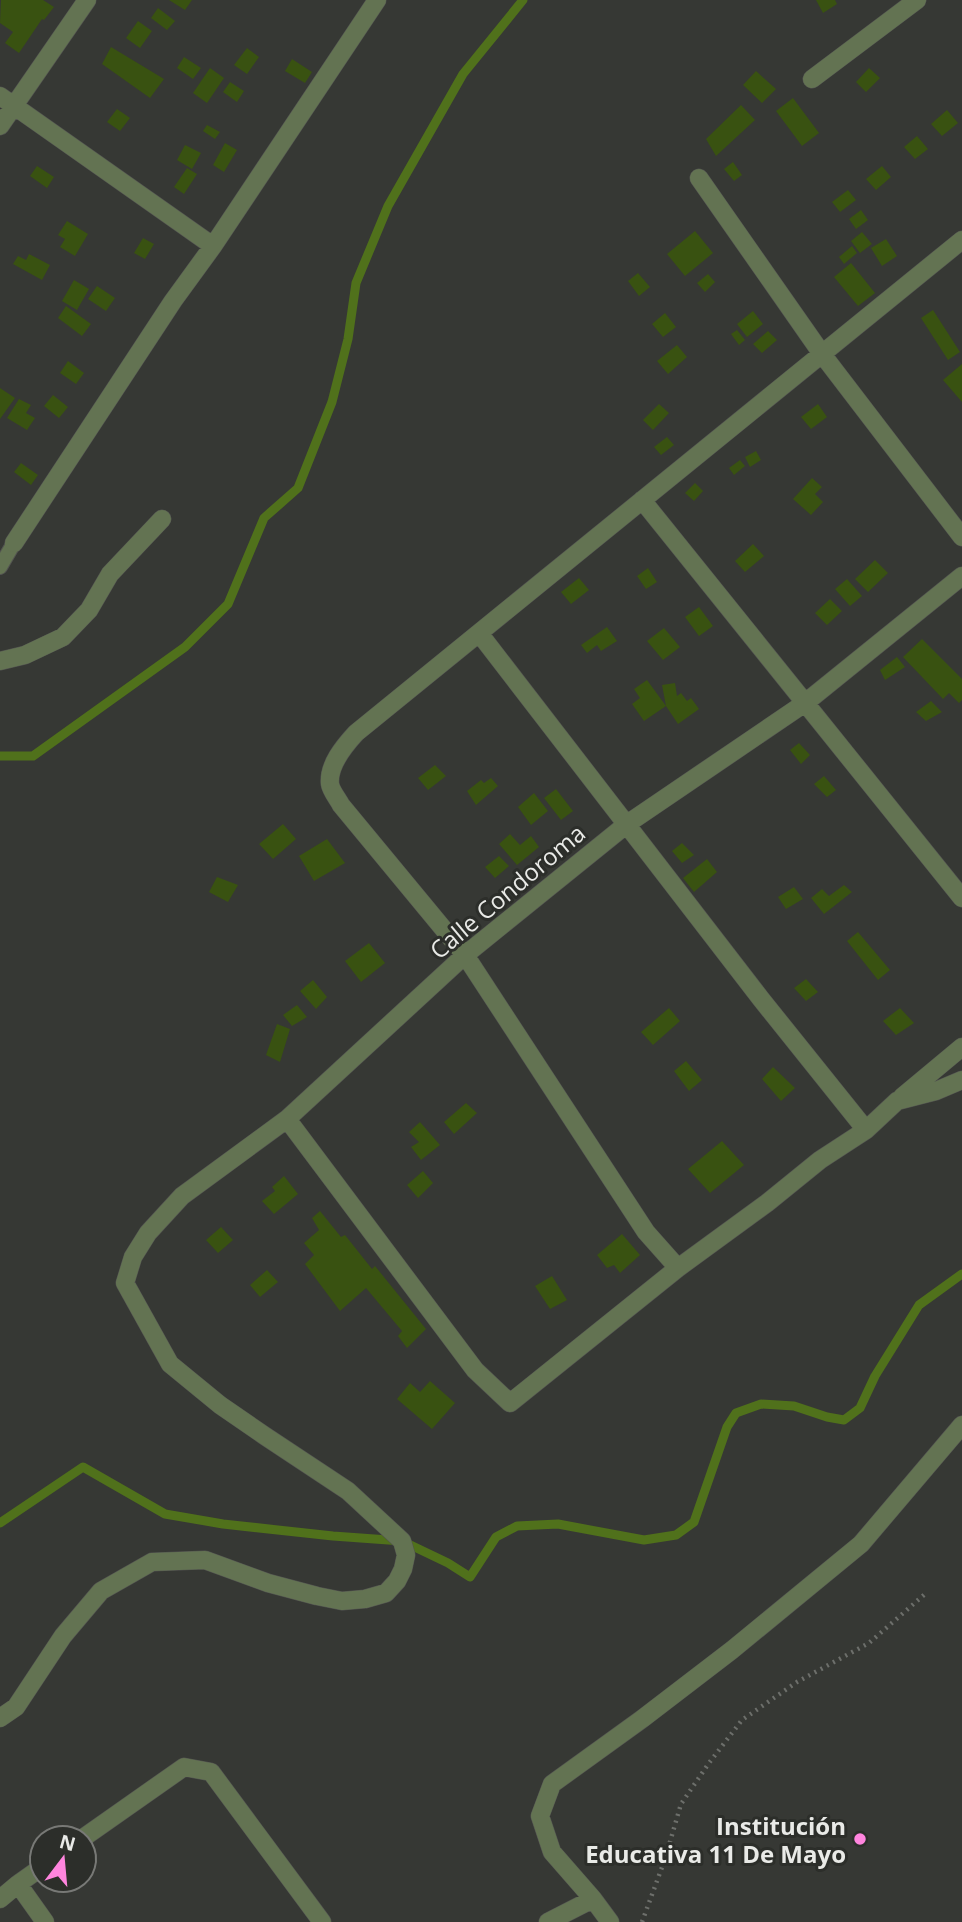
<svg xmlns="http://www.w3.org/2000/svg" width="962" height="1922" viewBox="0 0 962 1922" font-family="'Open Sans',sans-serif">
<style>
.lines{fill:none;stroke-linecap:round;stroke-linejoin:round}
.stream{stroke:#50711b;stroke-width:9}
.building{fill:#395211}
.service-casing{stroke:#535451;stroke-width:16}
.minor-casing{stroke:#535451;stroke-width:19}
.path{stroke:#6d6f6b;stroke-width:4.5;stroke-dasharray:2 5;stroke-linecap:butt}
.service{stroke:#637352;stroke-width:14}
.minor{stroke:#637352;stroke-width:18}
.poi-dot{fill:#ff85de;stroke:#2c2e2a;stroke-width:2.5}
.labels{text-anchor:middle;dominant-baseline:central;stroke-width:6;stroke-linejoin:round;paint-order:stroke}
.street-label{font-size:24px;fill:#e9eae7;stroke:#2c2e2a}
.poi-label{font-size:24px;font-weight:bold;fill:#e9eae7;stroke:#2c2e2a;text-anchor:end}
</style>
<rect width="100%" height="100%" fill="#363834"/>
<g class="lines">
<path class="stream" d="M0,756H33L185,647L228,604L264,518L298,488L332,402L348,339L356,283L388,206L463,74L523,0
M0,1523L83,1467L165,1514L223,1524L333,1536L402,1541L448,1563L470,1577L496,1537L517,1526L558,1524L644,1540L676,1535L694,1522L727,1427L736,1413L761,1404L794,1406L827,1417L844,1420L860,1408L875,1376L919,1305L962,1274"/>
</g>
<path class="building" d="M1,0H43L54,7L44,20L42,19L19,53L5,43L13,32L0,23Z
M169,0H192L185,10Z
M816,0H835L837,4L823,13Z
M158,8L175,21L167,30L151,18Z
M138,21L152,31L140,48L126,38Z
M111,47L164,79L150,98L102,64Z
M247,48L259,57L247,74L234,65Z
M184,57L201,68L193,79L177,68Z
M292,59L312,72L305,83L285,71Z
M210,68L224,78L207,103L193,93Z
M869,68L880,78L866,92L856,82Z
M756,71L776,89L762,103L743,85Z
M230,82L244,91L237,102L223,92Z
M793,98L819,133L802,146L776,111Z
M741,105L755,120L716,156L706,139Z
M117,109L130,118L120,131L107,122Z
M947,110L958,123L942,136L931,124Z
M207,125L220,132L215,139L203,131Z
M917,136L928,149L915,159L904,147Z
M225,143L237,150L224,172L213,165Z
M185,145L201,153L192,169L177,160Z
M733,162L742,175L734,181L724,169Z
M37,166L54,177L47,188L30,176Z
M882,166L891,177L876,190L866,179Z
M187,168L197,174L184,194L174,187Z
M848,190L856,200L840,212L832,202Z
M861,210L868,220L856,229L849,219Z
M67,221L88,234L75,256L60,247L65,239L58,235Z
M695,231L713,253L685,276L667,254Z
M862,232L872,244L860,253L851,241Z
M143,238L154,244L145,259L134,253Z
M886,239L897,256L882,266L871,248Z
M852,246L857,253L844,264L839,257Z
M29,254L50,265L42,280L13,264L18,256L26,260Z
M851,263L875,293L858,306L834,277Z
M638,273L650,287L639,296L628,281Z
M708,274L715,282L705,292L697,283Z
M74,280L89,289L77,310L62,301Z
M97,286L115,298L106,311L88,299Z
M66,306L91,324L82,336L58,318Z
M933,310L960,352L948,360L921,318Z
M753,311L763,324L747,337L737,324Z
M665,313L676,327L663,337L652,324Z
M737,330L745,340L739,345L731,334Z
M768,331L777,340L762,353L753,344Z
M677,345L687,357L668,374L657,361Z
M68,361L84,373L76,384L60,373Z
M962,364V402L943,380Z
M0,388L15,398L0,419Z
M53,395L68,407L59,418L44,406Z
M19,399L31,405L26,413L35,418L27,430L7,418Z
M659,404L669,413L653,430L643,420Z
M818,404L827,417L811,429L801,417Z
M667,437L674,445L661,455L654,447Z
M756,451L761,460L750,467L745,457Z
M740,460L745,466L734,475L729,468Z
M21,463L38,475L31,485L14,472Z
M812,478L822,487L815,494L823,502L811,515L793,499Z
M695,483L703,491L694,501L685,493Z
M753,544L764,556L745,572L735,561Z
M875,560L888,573L868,592L855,579Z
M648,568L657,582L646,589L637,576Z
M579,578L589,590L571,604L561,592Z
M847,579L862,596L850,606L835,589Z
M830,599L842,611L827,625L815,613Z
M699,607L713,626L699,636L685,617Z
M607,627L617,641L601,651L597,645L587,653L581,645Z
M664,628L680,647L663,660L647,641Z
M922,639L962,679V700L959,703L949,693L943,699L903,657Z
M897,657L905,667L885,680L880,670Z
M647,680L666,706L644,721L632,704L640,698L634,689Z
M675,683L677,696L681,693L687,701L691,698L699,709L678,724L666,706L662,685Z
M931,701L942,712L926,721L916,712Z
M799,743L810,755L801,764L790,750Z
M435,765L446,776L428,790L418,778Z
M824,776L836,790L827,797L814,784Z
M491,778L498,786L476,805L467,791L481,780L484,783Z
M556,789L573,811L561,820L544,798Z
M534,793L548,811L531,825L518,807Z
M283,824L296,839L273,859L259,844Z
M510,834L520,845L531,836L539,847L517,865L499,844Z
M327,839L345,863L314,881L299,856Z
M682,843L694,855L682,863L672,851Z
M499,856L509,866L495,878L485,867Z
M707,859L717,872L694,892L683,878Z
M217,877L238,885L228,902L209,892Z
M844,885L852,892L824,914L811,898L822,889L829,896Z
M794,887L803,899L786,909L778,897Z
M858,932L890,970L878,980L847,941Z
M369,943L385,963L361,982L345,961Z
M806,979L818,992L806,1001L794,988Z
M313,980L327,997L316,1009L300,991Z
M297,1005L307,1017L292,1026L283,1015Z
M669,1008L680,1021L653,1045L641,1032Z
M900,1008L914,1023L896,1035L883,1021Z
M277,1024L290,1029L280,1062L266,1055Z
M686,1061L702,1080L689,1091L674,1071Z
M773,1067L795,1088L781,1101L762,1079Z
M466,1103L477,1113L454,1134L444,1122Z
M420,1122L440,1145L421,1160L411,1147L419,1142L409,1132Z
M722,1141L744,1165L710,1193L688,1169Z
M423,1171L433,1183L418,1198L407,1185Z
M284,1176L298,1194L274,1214L262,1201L275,1191L272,1187Z
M320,1211L341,1237L345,1235L372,1269L375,1266L426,1329L407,1348L398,1336L402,1331L366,1288L340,1311L305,1264L314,1255L304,1243L319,1230L312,1218Z
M221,1227L233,1240L218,1253L206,1240Z
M622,1234L640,1255L620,1273L614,1265L607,1268L597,1255Z
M267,1270L278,1282L260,1297L250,1285Z
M552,1276L567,1300L550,1309L535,1286Z
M430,1381L455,1403L432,1429L397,1399L410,1383L420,1392Z"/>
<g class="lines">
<defs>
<path id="service" d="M0,567L14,543"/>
<path id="minor" d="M812,79L917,0
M0,96L213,246
M0,126L87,0
M699,178L822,354L962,537
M642,500L962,898
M14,543L173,301L213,246L377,0
M479,633L761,999L866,1130
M0,661L25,655L63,637L89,610L110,574L162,519
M902,1097L962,1047
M287,1119L475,1370L510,1403L678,1268L767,1203L820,1160L866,1130L897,1101L936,1091L962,1080
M678,1268L646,1232L465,955L341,805C338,799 331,791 330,784C328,765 344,746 356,733L962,240
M0,1718L16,1707L63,1636L101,1591L152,1562L205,1560L268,1583L317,1596L342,1601L365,1599L386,1593L397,1581L403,1569L406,1555L402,1541L348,1491L265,1436L220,1405L170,1364L125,1283L133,1257L148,1233L182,1196L287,1119L465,955L627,824L805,703L962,576
M83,1838L184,1767L211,1772L322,1922
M18,1884L45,1922
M0,1899L18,1884L42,1867
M593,1899L552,1852L540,1816L552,1784L642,1719L732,1650L861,1544L962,1425
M548,1922L593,1899L610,1922"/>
</defs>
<use href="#service" class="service-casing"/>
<use href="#minor" class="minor-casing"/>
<path class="path" d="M642,1922L665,1859L681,1804L709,1763L742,1720L797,1682L869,1643L925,1594"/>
<use href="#service" class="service"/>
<use href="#minor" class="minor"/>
</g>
<circle class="poi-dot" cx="860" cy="1839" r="7"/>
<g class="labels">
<g class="street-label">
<text transform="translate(507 891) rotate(-40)">Calle Condoroma</text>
</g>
<g class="poi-label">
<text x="846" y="1825">Institución<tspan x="846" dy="28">Educativa 11 De Mayo</tspan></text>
</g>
</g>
<g transform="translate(63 1859) rotate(16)"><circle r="33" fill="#2c2e2a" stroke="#787976" stroke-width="2"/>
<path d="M0-5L12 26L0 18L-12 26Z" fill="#ff85de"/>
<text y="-10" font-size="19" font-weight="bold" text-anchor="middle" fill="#e9eae7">N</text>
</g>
</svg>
